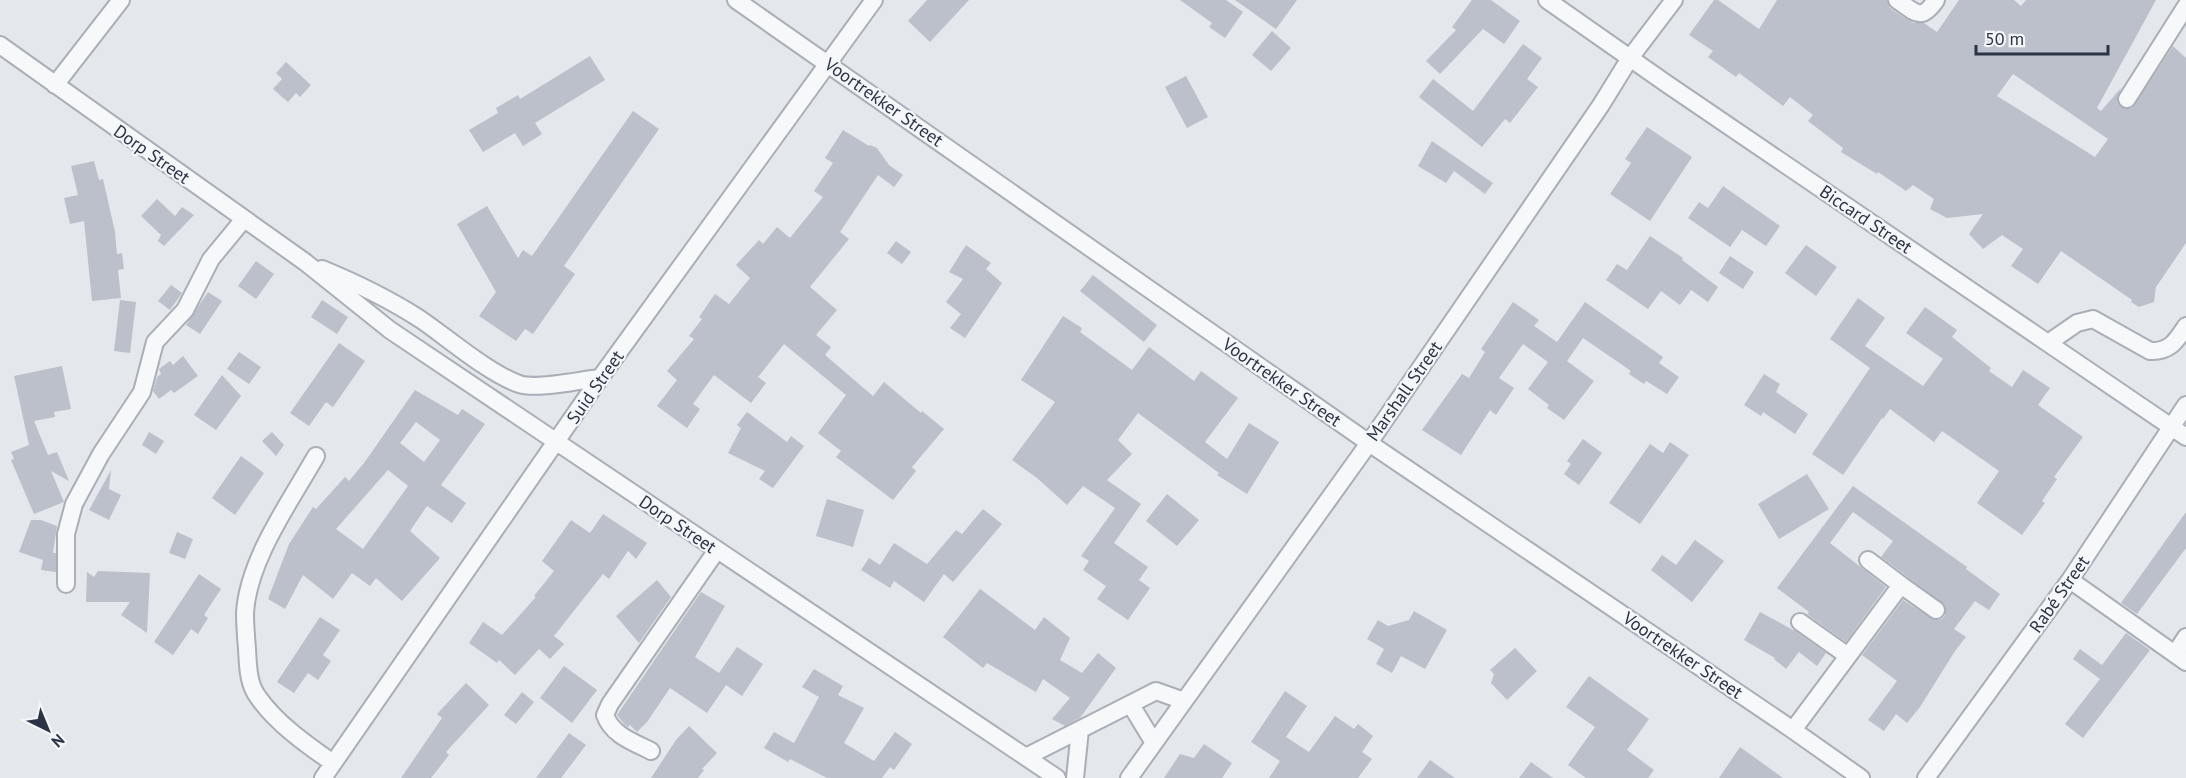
<svg xmlns="http://www.w3.org/2000/svg" width="2186" height="778" viewBox="0 0 2186 778" font-family="'PT Sans',sans-serif">
<style>
.building{fill:#bbc0ca;fill-rule:evenodd}
.lines{fill:none;stroke-linecap:round;stroke-linejoin:round}
.minor-casing{stroke:#a9aeb7;stroke-width:20}
.minor{stroke:#f7f8fa;stroke-width:16}
.labels{text-anchor:middle;dominant-baseline:central;stroke-width:4.5;stroke-linejoin:round;paint-order:stroke}
.street-label{font-size:18px;fill:#2b3445;stroke:#f4f6f9}
</style>
<rect width="100%" height="100%" fill="#e4e7ec"/>
<path class="building" d="M927,0H969L930,42L908,21Z
M1180,0H1226L1243,12L1225,38L1209,27L1212,23Z
M1235,0H1297L1276,29Z
M1472,0H1491L1520,21L1504,44L1483,29L1440,74L1426,61L1456,30L1452,27Z
M1714,0H1718L1759,29L1777,0H1887L1890,8L1903,17L1914,23H1924L1937,32L1959,0H2014L2021,6L2026,0H2156L2097,108L2101,111L2121,88L2117,98L2118,104L2126,109L2132,108L2173,46L2186,58V243L2156,287L2154,302L2139,307L2131,302L2132,300L2061,251L2038,284L2011,266L2023,249L2002,235L1983,249L1969,234L1983,214L1947,218L1930,209L1934,199L1913,185L1906,191L1878,172L1877,174L1841,152L1843,148L1808,121L1813,115L1790,97L1783,106L1739,73L1736,77L1708,57L1713,51L1689,35ZM2013,74L2108,139L2095,157L1997,96Z
M1272,31L1291,48L1271,71L1252,55Z
M1523,44L1542,58L1527,79L1538,87L1510,123L1505,119L1482,147L1419,97L1433,79L1473,111Z
M590,56L605,80L535,123L542,134L523,146L515,133L483,152L469,130L498,113L496,108L518,95L520,99Z
M286,62L311,85L300,97L296,93L288,102L273,89L282,79L276,73Z
M1186,76L1208,117L1187,128L1165,87Z
M633,111L659,129L564,266L575,274L533,334L525,329L516,341L479,316L496,292L457,224L487,206L518,258L523,250L532,256Z
M1647,127L1692,157L1650,221L1610,194L1631,163L1625,159Z
M843,130L869,146L870,145L877,148L889,165L903,175L894,187L878,175L840,232L849,239L810,287L837,310L816,335L831,347L825,355L873,396L884,382L921,413L922,411L944,429L912,467L916,471L893,500L836,457L841,451L818,433L846,395L784,344L758,377L766,383L751,403L714,375L693,404L700,409L687,428L657,406L677,380L667,371L694,339L689,336L702,319L699,317L715,294L729,304L750,278L736,265L759,240L763,244L777,227L790,238L823,197L814,191L833,163L825,158Z
M1432,141L1493,183L1485,194L1454,171L1446,183L1418,166Z
M94,161L99,180L103,179L115,232L117,254L122,253L124,269L118,270L121,298L92,301L84,221L70,224L64,198L78,195L71,166Z
M1723,186L1780,226L1766,246L1742,230L1730,247L1688,218L1699,202L1708,208Z
M157,199L175,216L182,207L194,215L164,246L158,241L161,235L141,216Z
M1650,236L1683,258L1682,260L1718,287L1708,302L1691,290L1680,305L1661,291L1648,309L1606,280L1617,264L1627,270Z
M896,241L911,252L902,264L887,253Z
M966,245L991,263L986,269L1002,283L965,338L950,328L961,314L946,302L963,279L949,272Z
M1806,245L1837,267L1816,296L1785,273Z
M1730,256L1754,272L1743,289L1719,273Z
M256,261L274,274L256,299L238,286Z
M1093,275L1157,325L1144,342L1080,291Z
M171,285L182,293L170,310L158,301Z
M208,292L222,301L200,334L186,325Z
M1858,298L1885,318L1865,346L1923,386L1943,359L1906,333L1925,307L1957,330L1952,337L1991,368L1989,371L2012,387L2023,370L2050,388L2038,405L2083,437L2054,477L2057,479L2042,501L2045,503L2022,535L1977,503L1999,471L1942,431L1934,442L1890,409L1883,419L1882,418L1843,475L1812,454L1870,368L1830,339Z
M120,300L136,302L130,353L114,351Z
M322,300L348,317L337,334L311,317Z
M1513,302L1539,320L1534,326L1557,342L1585,302L1663,357L1659,363L1679,377L1667,394L1646,381L1644,384L1629,374L1631,371L1583,338L1567,361L1594,381L1564,420L1547,408L1549,405L1528,389L1548,362L1523,344L1499,378L1514,388L1496,415L1490,410L1461,455L1422,430L1462,374L1469,378L1485,352L1481,349Z
M1063,316L1082,328L1080,332L1132,370L1149,347L1194,381L1201,371L1238,398L1205,442L1227,459L1249,423L1279,442L1247,494L1217,475L1219,473L1138,413L1118,440L1132,454L1107,480L1141,504L1114,543L1148,567L1139,580L1150,588L1128,620L1097,599L1106,586L1083,570L1089,561L1081,556L1115,508L1083,486L1067,505L1037,478L1012,460L1055,402L1021,380Z
M339,343L365,361L333,407L326,402L309,426L290,413Z
M239,352L261,367L249,384L227,369Z
M183,356L198,376L174,393L171,390L159,399L153,391L157,377L161,374L159,369L170,361L173,365Z
M62,366L71,409L54,412L55,417L34,421L48,455L57,452L69,481L51,471L64,502L34,514L11,460L14,459L11,452L29,445L14,376Z
M1764,374L1780,384L1776,392L1808,414L1795,434L1763,412L1761,416L1744,405Z
M222,375L241,396L216,430L194,415Z
M415,390L458,415L462,409L485,424L441,485L466,503L452,523L427,506L410,531L440,558L402,601L376,578L370,586L352,573L333,599L303,575L285,609L268,599L289,544L313,507L316,509L345,477L349,481L364,463ZM416,422L440,440L424,462L400,443ZM388,470L408,486L363,549L336,529Z
M747,412L787,442L791,436L804,446L773,488L759,479L765,471L728,453L741,428L737,425Z
M149,432L164,441L156,454L142,445Z
M272,432L284,445L276,456L262,441Z
M1583,439L1602,453L1579,485L1564,474L1571,464L1567,461Z
M1670,442L1689,455L1640,524L1609,503L1650,444L1663,453Z
M241,456L264,473L235,515L212,498Z
M111,470L109,489L121,495L109,520L89,510Z
M1807,474L1829,509L1779,539L1758,504Z
M1853,486L1967,567L1966,569L2000,594L1989,610L1975,601L1954,629L1966,637L1955,651L1920,707L1907,723L1896,714L1884,731L1868,720L1897,681L1862,655L1903,600L1934,620L1941,619L1945,616V605L1881,557L1893,541L1853,512L1830,543L1886,587L1846,642L1807,614L1809,612L1777,588Z
M1167,494L1199,520L1177,546L1146,521Z
M827,499L864,510L853,547L816,536Z
M983,509L1002,524L953,582L944,574L924,602L894,581L890,588L861,570L869,558L880,565L894,543L927,564L956,530L962,534Z
M2186,512V548L2137,614L2121,603Z
M603,514L647,543L636,559L628,551L609,579L603,574L554,636L564,644L550,659L539,649L515,675L499,660L497,663L469,643L483,622L502,635L536,597L534,596L554,571L542,561L571,520L590,533Z
M31,520H41L57,526L53,553H56V572L41,570L43,560L19,552Z
M177,532L193,539L185,559L169,553Z
M1695,540L1724,561L1692,602L1651,570L1662,555L1676,565Z
M98,571L150,573L147,633L121,615L130,602H86L87,572L94,577Z
M199,574L221,589L204,615L208,618L198,634L191,629L173,655L154,642Z
M657,580L671,597L639,643L616,616Z
M980,589L1035,630L1044,617L1070,638L1060,660L1082,673L1098,653L1116,668L1080,718L1065,726L1052,719L1070,698L1043,679L1036,692L987,663L983,668L943,637Z
M701,592L725,606L695,657L719,673L737,647L763,664L742,696L726,685L707,713L670,688L647,722L637,732L630,725L628,727L625,725L617,715Z
M1414,611L1447,630L1425,669L1401,656L1392,673L1376,664L1384,649L1367,639L1378,620L1388,626L1409,620Z
M1760,612L1795,631L1826,653L1817,666L1799,652L1786,669L1774,659L1775,658L1744,640Z
M320,617L340,630L323,655L331,661L318,680L308,673L294,693L277,682Z
M2126,633L2150,650L2083,738L2065,724L2100,679L2073,659L2080,649L2102,665Z
M1515,648L1537,671L1507,700L1491,683L1494,674L1490,670Z
M564,666L597,690L572,723L540,698Z
M814,669L843,686L838,695L864,708L844,743L874,761L895,732L912,744L894,770L890,767L882,778H827L790,759L788,762L764,748L774,732L794,743L819,697L802,687Z
M1589,676L1649,719L1627,750L1654,770L1648,778H1586L1568,765L1595,727L1566,707Z
M466,683L489,705L446,752L449,755L431,778H401L442,718L437,714Z
M1285,691L1307,706L1286,737L1309,752L1335,716L1354,729L1358,724L1373,736L1362,752L1372,759L1358,778H1269L1280,761L1251,742Z
M522,692L534,702L516,724L504,715Z
M689,726L717,753L702,769L704,770L698,778H651L676,740Z
M569,733L586,745L561,778H536Z
M1204,744L1232,763L1222,778H1164L1180,754L1194,758Z
M1740,747L1783,778H1719Z
M1430,760L1455,778H1417Z
M1531,762L1553,778H1519Z"/>
<g class="lines">
<defs>
<path id="minor" d="M736,0L1369,443L1793,730L1861,778
M1547,0L1667,84L2186,437
M1897,0C1916,13 1921,22 1936,0
M0,45L305,262L390,330L1057,778
M55,85L121,0
M2127,99L2186,6
M322,269C356,283 389,299 420,319C448,338 488,373 519,384C536,390 580,380 600,378
M2048,343L2077,323L2093,319L2150,351C2170,352 2176,341 2186,326
M316,456C290,502 248,560 245,613C245,625 246,637 247,649C248,666 248,684 258,697C276,723 307,745 333,763
M2070,580L2186,662
M66,584V534L74,504L101,454L142,392L155,342L185,310L211,259L244,219
M1901,585L1936,610
M1800,622L1848,656
M2175,654L2186,637
M1131,705L1154,743
M1793,730L1901,585L1868,560
M651,751C633,742 612,735 605,715L610,704L717,550
M1026,757L1156,691L1184,701
M323,778L600,378L874,0
M1075,778L1080,730
M1129,778L1369,443L1601,105L1630,58L1674,0
M1926,778L2070,580L2186,405"/>
</defs>
<use href="#minor" class="minor-casing"/>
<use href="#minor" class="minor"/>
</g>
<g class="labels">
<g class="street-label">
<text transform="translate(884 102) rotate(35)">Voortrekker Street</text>
<text transform="translate(152 154) rotate(35)">Dorp Street</text>
<text transform="translate(1866 219) rotate(34)">Biccard Street</text>
<text transform="translate(1282 382) rotate(35)">Voortrekker Street</text>
<text transform="translate(595 387) rotate(-55)">Suid Street</text>
<text transform="translate(1404 391) rotate(-55)">Marshall Street</text>
<text transform="translate(678 524) rotate(34)">Dorp Street</text>
<text transform="translate(2059 594) rotate(-55)">Rabé Street</text>
<text transform="translate(1683 655) rotate(34)">Voortrekker Street</text>
</g>
</g>
<g transform="translate(48 730) rotate(137)" stroke="#f4f6f9" stroke-width="4.5" paint-order="stroke">
<path d="M0-4.5L10 22L0 15L-10 22Z" fill="#2b3445"/>
<text y="-9" font-size="16" font-weight="bold" text-anchor="middle" fill="#2b3445">N</text>
</g>
<path d="M1976 45v9h132v-9" fill="none" stroke="#2b3445" stroke-width="3"/>
<text x="1985" y="45" font-size="18" fill="#2b3445" stroke="#f4f6f9" stroke-width="4.5" paint-order="stroke">50 m</text>
</svg>
